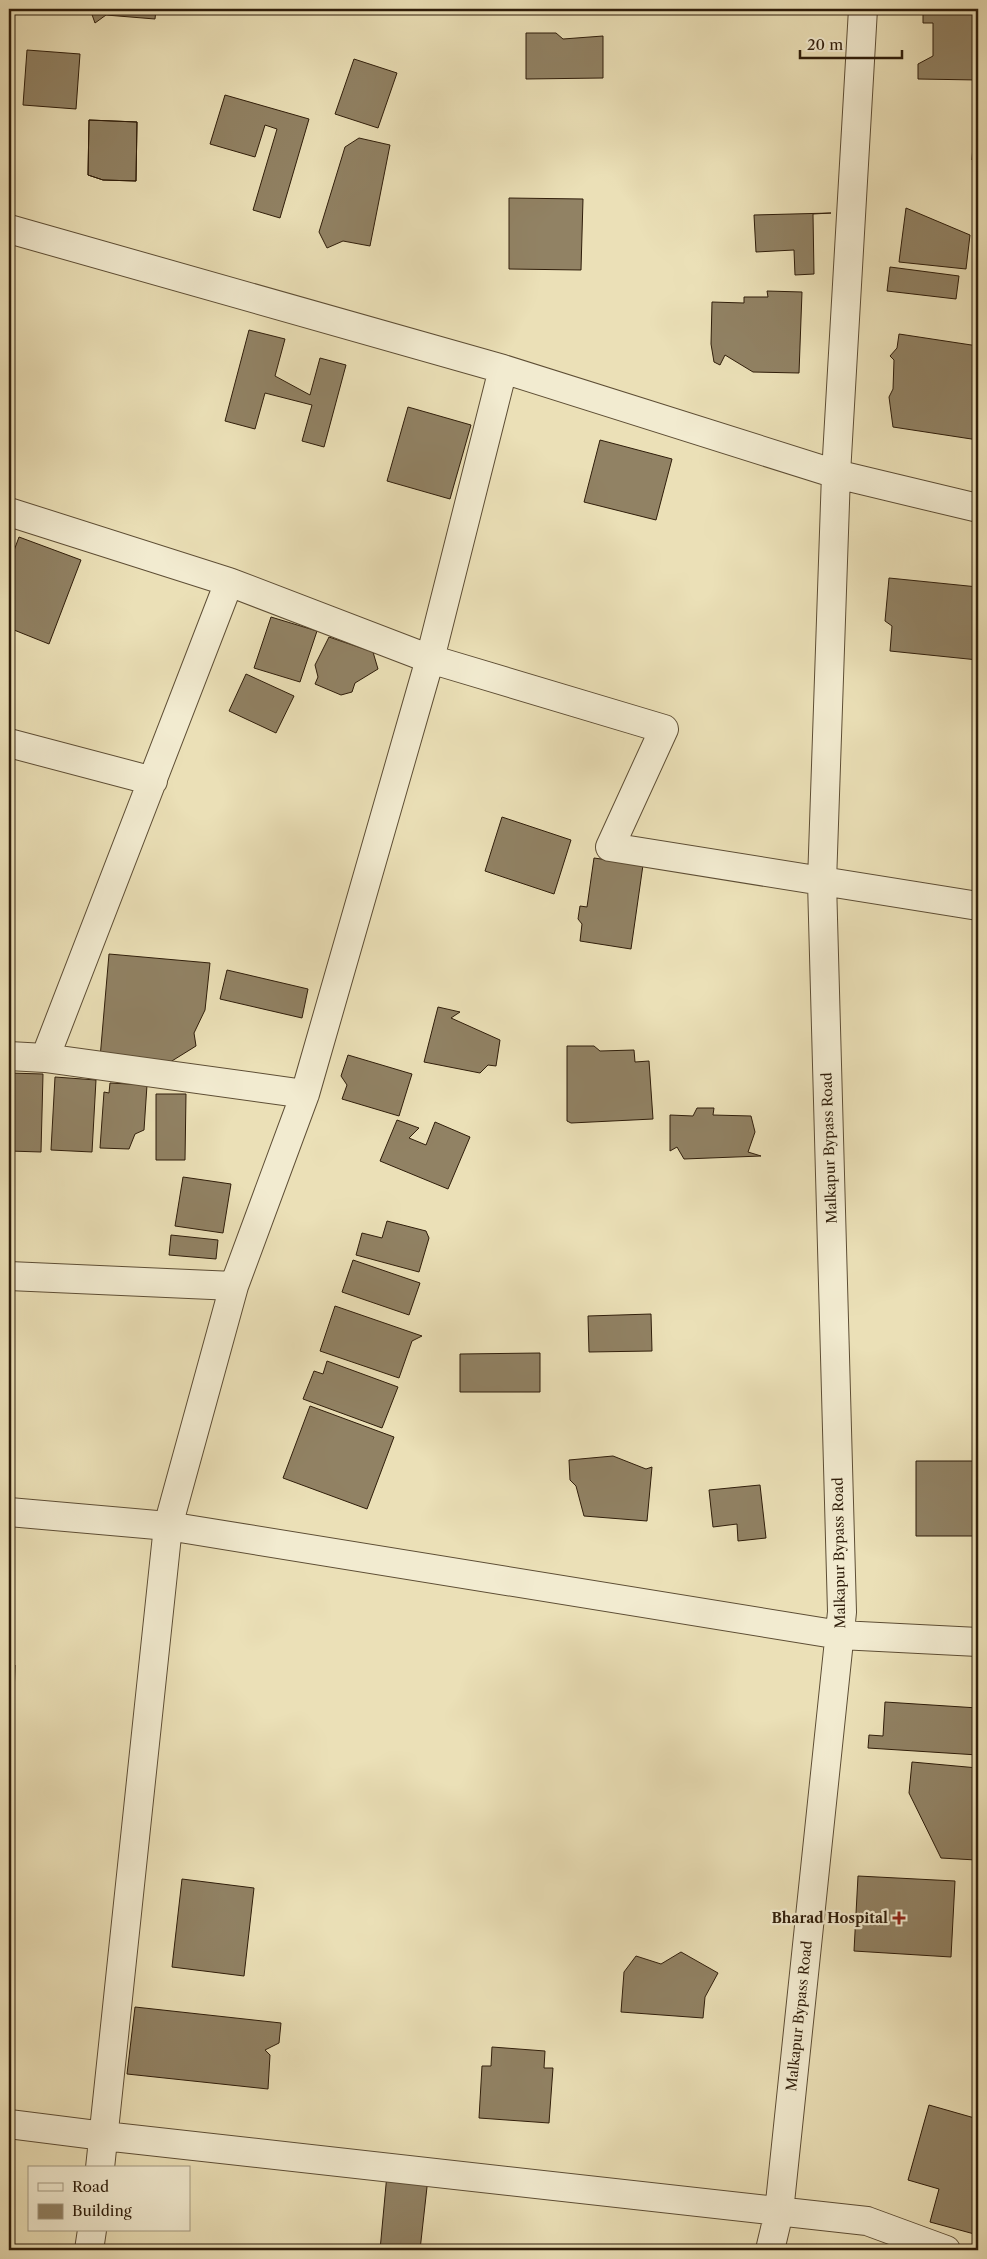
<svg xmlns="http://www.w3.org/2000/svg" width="987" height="2259" viewBox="0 0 987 2259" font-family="'Libre Caslon Text',serif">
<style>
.building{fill:#918264;stroke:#2f1d0a}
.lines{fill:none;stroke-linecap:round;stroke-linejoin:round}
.minor-casing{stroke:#5e4e35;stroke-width:30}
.minor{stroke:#f2ebd0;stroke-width:28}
.poi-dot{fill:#8f2418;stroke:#f2ebd0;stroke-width:2}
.labels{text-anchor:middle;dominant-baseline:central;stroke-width:4.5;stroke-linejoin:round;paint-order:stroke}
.street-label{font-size:14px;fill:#2f1d0a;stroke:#f2ebd0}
.poi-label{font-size:14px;font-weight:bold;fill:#2f1d0a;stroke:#f2ebd0;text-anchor:end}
</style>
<rect width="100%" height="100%" fill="#ebe0b7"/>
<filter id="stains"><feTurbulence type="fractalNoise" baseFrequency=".004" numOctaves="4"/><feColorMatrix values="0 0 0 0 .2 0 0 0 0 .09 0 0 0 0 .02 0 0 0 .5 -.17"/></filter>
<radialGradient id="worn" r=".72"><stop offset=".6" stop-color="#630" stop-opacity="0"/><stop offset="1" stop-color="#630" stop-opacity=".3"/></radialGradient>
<path class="building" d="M90,9H156L155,19L106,15L95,23Z
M458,9H490V13L458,11Z
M923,9L978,11V80L918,79V64L933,56V23H923Z
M526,33H556L563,39L603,36V78L526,79Z
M27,50L80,54L76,109L23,105Z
M354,59L397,73L378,128L335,114Z
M225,95L309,119L280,218L253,210L277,129L265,125L255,157L210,144Z
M976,96H978V158L972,160Z
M89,120L137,122L136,181L103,180L88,175Z
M89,120L137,122L136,181L103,180L88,175Z
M359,138L390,145L370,246L343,241L327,248L319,232L345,147Z
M509,198L583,199L581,270L509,269Z
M906,208L970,235L966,269L899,262Z
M831,213L813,214L814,274L795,275L794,250L756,252L754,215Z
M890,267L959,276L956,299L887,291Z
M767,291L802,292L799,373L753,372L725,355L720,365L714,362L711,344L712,302L744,303V297H768Z
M249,330L285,339L275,376L310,395L320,358L346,365L324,447L302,441L312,405L265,393L255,429L225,421Z
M899,334L978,346V440L893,427L889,397L893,389L894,360L890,356L897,348Z
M408,407L471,425L450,499L387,481Z
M600,440L672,459L656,520L584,502Z
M19,537L81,560L49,644L9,628V564Z
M889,578L978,587V660L890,651L892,626L885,621Z
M271,617L317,631L300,682L254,668Z
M329,637L373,652L378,669L355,683L352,692L341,695L315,684L318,677L315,665Z
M246,674L294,696L276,733L229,711Z
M502,817L571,840L554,894L485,871Z
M594,858L643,865L631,949L580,941L582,924L578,919L580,906L587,907Z
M109,954L210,963L205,1010L194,1033L196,1046L167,1064L100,1058Z
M227,970L308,989L302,1018L220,999Z
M438,1007L460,1012L451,1018L500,1040L496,1066L488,1065L480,1073L424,1062Z
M567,1046H594L600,1051L634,1050L635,1062L649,1061L653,1119L571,1123L567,1121Z
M348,1055L412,1074L399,1116L342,1099L347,1085L341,1076Z
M9,1073L43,1074L41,1152L9,1151Z
M55,1077L96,1080L92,1152L51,1150Z
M110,1083L147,1085L144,1130L135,1134L129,1149L100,1148L104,1092L109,1093Z
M156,1094H186L185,1160H156Z
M697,1108H714L713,1115L751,1116L755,1132L748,1152L761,1156L684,1159L677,1147L670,1151V1115L693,1116Z
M397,1120L419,1128L409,1138L426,1145L435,1122L470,1137L448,1189L380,1161Z
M183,1177L231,1184L223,1233L175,1226Z
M387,1221L426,1231L429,1238L419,1272L356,1255L362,1233L382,1238Z
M171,1235L218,1240L216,1259L169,1255Z
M353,1260L420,1283L409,1315L342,1292Z
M335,1306L422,1336L412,1341L399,1378L320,1351Z
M651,1314L652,1351L589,1352L588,1316Z
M540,1353V1392H460V1354Z
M327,1361L398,1387L382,1428L303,1399L314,1371L323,1374Z
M310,1406L394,1437L367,1509L283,1478Z
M613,1456L646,1469L652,1467L647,1521L584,1516L576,1486L570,1480L569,1460Z
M916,1461H975V1482L978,1481V1536H916Z
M760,1485L766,1538L738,1541L737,1524L713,1527L709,1490Z
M9,1665H15L13,1735H9Z
M885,1702L978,1708V1755L868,1748L869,1735L883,1736Z
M912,1762L978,1768L976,1860L941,1858L909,1793Z
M858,1876L955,1881L951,1957L854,1951Z
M182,1879L254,1888L244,1976L172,1967Z
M681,1952L718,1973L705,1997L703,2018L621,2012L624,1972L636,1956L661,1964Z
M135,2007L281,2023L279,2043L265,2050L270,2055L268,2089L127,2074Z
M492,2047L545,2051L544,2068H553L549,2123L479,2118L482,2066H491Z
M929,2105L978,2119V2235L930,2222L939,2189L908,2180Z
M387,2174L428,2178L420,2250H380Z"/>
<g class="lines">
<defs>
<path id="minor" d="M9,229L503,369L836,474L978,508
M9,512L229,582L430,659L664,729L610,847L978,906
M9,743L153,781
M9,1056L45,1058L305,1094
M45,1058L229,582
M9,1276L234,1286
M9,1512L168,1526L840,1635L978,1642
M9,2124L104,2136L867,2221L946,2250
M100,2168L168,1526L234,1286L305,1094L430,659L503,369
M89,2250L92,2230
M770,2250L779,2212L842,1612L822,882L836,474L863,9"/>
</defs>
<use href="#minor" class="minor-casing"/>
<use href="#minor" class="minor"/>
</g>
<path class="poi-dot" d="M896.5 1910.5h5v5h5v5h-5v5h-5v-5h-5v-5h5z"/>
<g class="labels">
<g class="street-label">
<text transform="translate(829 1148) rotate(-92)">Malkapur Bypass Road</text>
<text transform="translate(839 1553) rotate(-91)">Malkapur Bypass Road</text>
<text transform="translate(799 2016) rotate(-84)">Malkapur Bypass Road</text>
</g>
<g class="poi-label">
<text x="888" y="1918">Bharad Hospital</text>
</g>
</g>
<rect width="987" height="2259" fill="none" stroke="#ebe0b7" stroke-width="30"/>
<rect x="10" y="10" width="967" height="2239" fill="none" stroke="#2f1d0a" stroke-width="2.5"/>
<rect x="15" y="15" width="957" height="2229" fill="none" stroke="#2f1d0a"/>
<rect x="28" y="2166" width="162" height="65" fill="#f2ebd0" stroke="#a49981"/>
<rect x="38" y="2183" width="25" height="8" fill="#f2ebd0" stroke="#a49981"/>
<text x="72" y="2192" font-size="15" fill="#2f1d0a">Road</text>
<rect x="38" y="2204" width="25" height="15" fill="#918264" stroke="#a49981"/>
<text x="72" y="2216" font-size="15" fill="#2f1d0a">Building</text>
<path d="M800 50v8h102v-8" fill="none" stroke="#2f1d0a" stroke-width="2.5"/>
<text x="807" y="50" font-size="15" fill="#2f1d0a" stroke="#f2ebd0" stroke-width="4" paint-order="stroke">20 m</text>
<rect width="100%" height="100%" filter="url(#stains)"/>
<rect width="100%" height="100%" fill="url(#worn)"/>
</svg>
